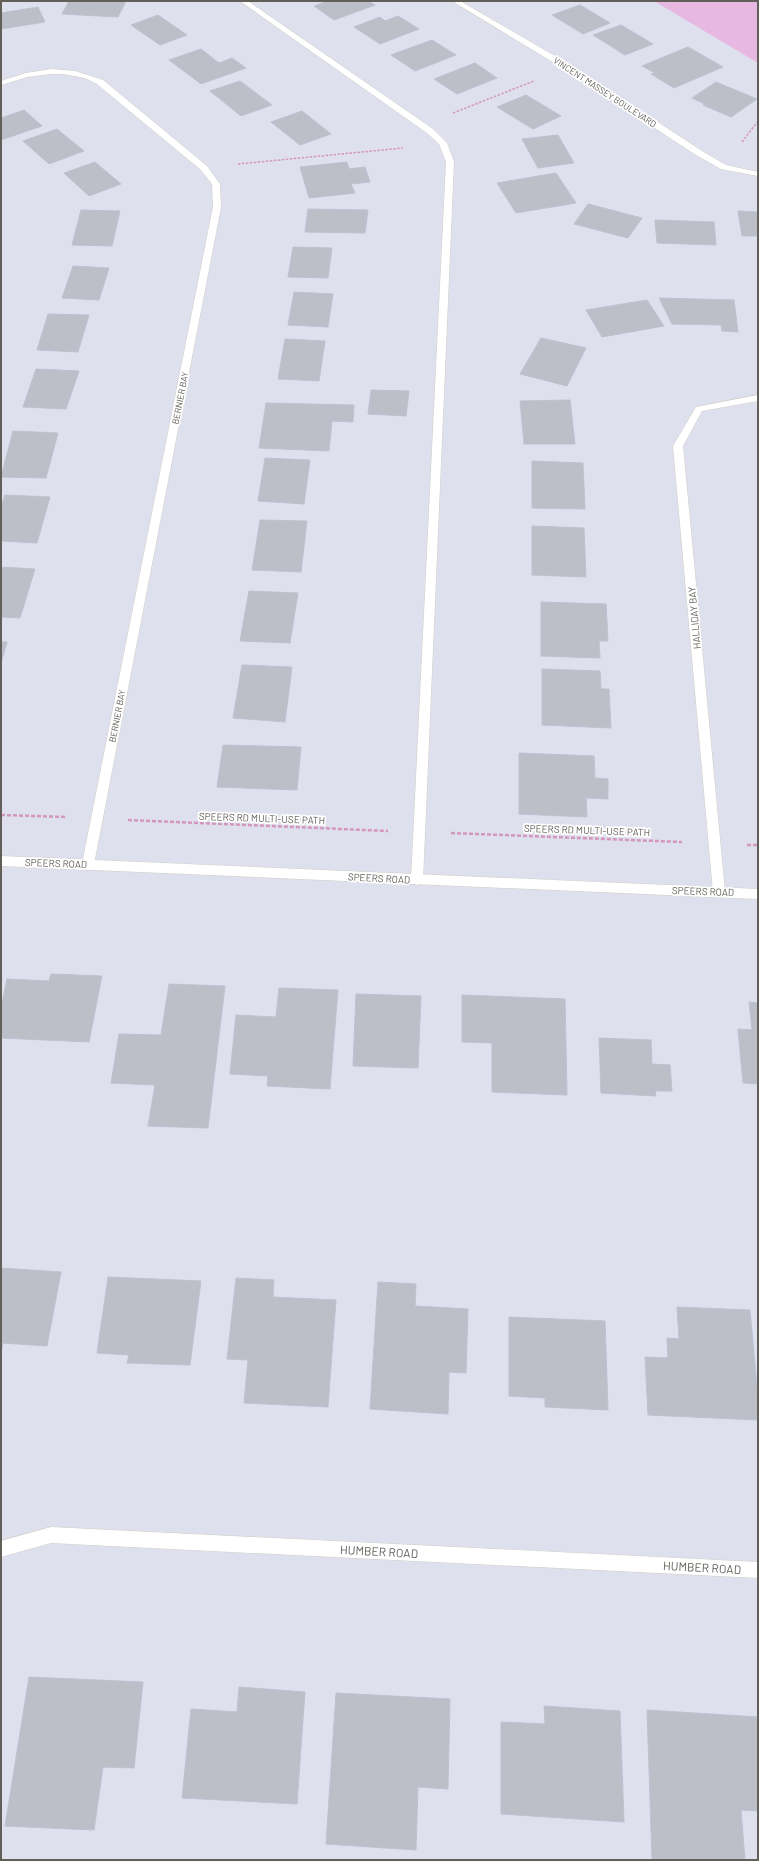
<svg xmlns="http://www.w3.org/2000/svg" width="759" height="1861" viewBox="0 0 759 1861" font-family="Barlow,sans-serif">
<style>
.green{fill:#e7b8e2}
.building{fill:#bcbfc7;stroke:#bdc1d2}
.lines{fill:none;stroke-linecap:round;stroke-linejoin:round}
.service-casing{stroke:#d1cfc8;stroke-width:1}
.minor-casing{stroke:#d1cfc8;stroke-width:1}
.tertiary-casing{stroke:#d1cfc8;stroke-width:1}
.path-far1{stroke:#d397bd;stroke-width:1.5;stroke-dasharray:2.5 1.5;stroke-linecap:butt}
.path{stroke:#d397bd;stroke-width:2.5;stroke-dasharray:4 2;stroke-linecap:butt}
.service{fill:#fff;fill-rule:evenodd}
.minor{fill:#fff;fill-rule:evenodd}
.tertiary{fill:#fff;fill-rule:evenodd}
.labels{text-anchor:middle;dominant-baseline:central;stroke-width:3.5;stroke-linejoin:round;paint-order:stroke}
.far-street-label{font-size:9px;fill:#625e58;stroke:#fff}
.street-label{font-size:10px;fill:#625e58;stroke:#fff}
.near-street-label{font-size:12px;fill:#625e58;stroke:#fff}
</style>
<rect width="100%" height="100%" fill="#dfe0ed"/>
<path class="green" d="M654,1H758V63Z"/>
<path class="building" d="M69,1H126L118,17L62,14Z
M328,1H368L375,5L334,20L314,6Z
M580,5L610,23L583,34L552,15Z
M38,7L45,22L1,29V13Z
M158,15L187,35L160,45L131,25Z
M398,16L419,29L380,44L354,27L380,17L385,21Z
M621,25L653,44L625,55L593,35Z
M432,40L456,55L415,71L391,55Z
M688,47L723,67L674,88L651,74L655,73L642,66Z
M201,49L219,63L232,58L246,68L201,84L169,60Z
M475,63L497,78L457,94L434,79Z
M240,81L272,105L241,116L210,91Z
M716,82L757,99L731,117L703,105L705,104L692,98Z
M526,95L561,116L533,129L497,107Z
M24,110L42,126L1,140V118Z
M302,111L331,134L300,145L271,122Z
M57,129L84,151L49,164L23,141Z
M558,135L574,163L538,168L522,139Z
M95,162L121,184L89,196L64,173Z
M347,162L349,169L365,167L370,182L351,184L355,193L309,198L300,167Z
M556,173L576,203L516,213L497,183Z
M588,204L642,218L628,238L574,224Z
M308,209L368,210L365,233L305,232Z
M81,210L120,211L112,246L72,245Z
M738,211L758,212V236H742Z
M655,220L714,222L716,245L657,243Z
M293,247L332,248L328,278L288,277Z
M73,266L109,268L99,300L62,298Z
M294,292L333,294L328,327L288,325Z
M659,298L734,300L738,332L722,331L721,325L672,324Z
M647,300L664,326L602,337L586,310Z
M48,314L89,315L78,352L37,350Z
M541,338L586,348L567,386L520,374Z
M285,339L325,341L319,381L278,379Z
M36,369L79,371L66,409L23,407Z
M371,390L409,391L406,416L368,414Z
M570,400L575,444H524L520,401Z
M266,403L354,405L353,422L332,421L329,451L259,448Z
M13,431L58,433L46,478L1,477Z
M265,458L310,460L304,504L258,501Z
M532,461L583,463L585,509L532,508Z
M5,495L50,497L37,543L1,541V507Z
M260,520L307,521L301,572L252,570Z
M532,526L584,528L586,577L532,575Z
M1,567L35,569L20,618L1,617Z
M249,591L298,593L290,643L240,641Z
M541,602L606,604L608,641H599L600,658L541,656Z
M1,642H7L1,663Z
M242,665L292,667L285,722L233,718Z
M542,669L600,671L601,689H609L611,728L542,725Z
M223,745L301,747L297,790L217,787Z
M519,753L594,756L595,778L608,779V799L586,798L587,817L519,814Z
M51,974L102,976L89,1042L1,1038V1008L7,979L49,981Z
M169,984L225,986L208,1128L148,1126L155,1085L111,1083L119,1034L161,1035Z
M279,988L338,990L330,1089L267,1086L268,1076L230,1074L236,1015L276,1017Z
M356,994L421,996L418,1068L353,1066Z
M462,995L565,999L567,1095L492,1092V1043L462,1042Z
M749,1002L758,1003V1084L743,1083L738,1029L752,1030Z
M599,1038L651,1040L652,1064L670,1065L672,1091H655L656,1096L601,1093Z
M1,1268L61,1272L47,1346L3,1343L1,1353Z
M108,1277L201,1281L190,1365L127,1363L129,1355L97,1353Z
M236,1278L274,1280L273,1297L336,1300L328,1407L244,1403L248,1360L227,1359Z
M378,1282L416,1284L415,1306L468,1309L466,1373L449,1372L448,1414L370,1409Z
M677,1307L750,1310L758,1398V1420L648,1415L645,1357L668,1358L667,1338L679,1339Z
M509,1317L605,1321L608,1410L545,1407V1398L509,1396Z
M29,1677L143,1682L134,1768L103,1767L94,1830L5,1826Z
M239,1687L305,1692L297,1804L182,1798L191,1709L237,1712Z
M336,1693L450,1699L448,1789L418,1787L416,1850L326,1844Z
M544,1706L620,1711L624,1822L501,1814V1722L545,1724Z
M647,1710L758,1717V1811L741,1810L745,1860H652Z"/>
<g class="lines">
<defs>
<path id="service" d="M240,1H248L433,129L447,143L454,162L423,880L421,883L417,885L413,883L411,880L446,162L439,144L427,133Z"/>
<path id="minor" d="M452,1H460L572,66L702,151L726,165L758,172V176L721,169L696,155L566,70Z
M51,69L75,71L103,80L207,166L220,184L221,207L94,864L92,867L88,869L84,867L82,864L213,207L212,184L201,170L97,84L85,78L63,74H51L27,77L1,85V81L26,73Z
M758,395V401L702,411L683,446L725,892L723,895L719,897L715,895L713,892L673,446L696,407Z
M51,1527L758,1562V1578L51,1543L1,1557V1541Z"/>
<path id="tertiary" d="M1,856L758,889V899L1,866Z"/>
</defs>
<use href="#service" class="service-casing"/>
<use href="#minor" class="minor-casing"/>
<use href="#tertiary" class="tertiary-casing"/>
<path class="path-far1" d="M453,113L534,81
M742,142L758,121
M238,164L403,148"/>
<path class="path" d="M1,815L66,817
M128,820L388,831
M451,833L682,842
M747,845H758"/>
<use href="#service" class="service"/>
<use href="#minor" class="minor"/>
<use href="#tertiary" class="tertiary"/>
</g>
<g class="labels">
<g class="far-street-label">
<text transform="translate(605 92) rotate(33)">VINCENT MASSEY BOULEVARD</text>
<text transform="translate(180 398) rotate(-79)">BERNIER BAY</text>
<text transform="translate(117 716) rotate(-79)">BERNIER BAY</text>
</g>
<g class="street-label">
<text transform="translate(694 618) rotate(-95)">HALLIDAY BAY</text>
<text transform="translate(262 818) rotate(2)">SPEERS RD MULTI-USE PATH</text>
<text transform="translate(587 830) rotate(2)">SPEERS RD MULTI-USE PATH</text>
<text transform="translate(56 863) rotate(2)">SPEERS ROAD</text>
<text transform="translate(379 878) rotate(3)">SPEERS ROAD</text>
<text transform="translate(703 891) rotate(2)">SPEERS ROAD</text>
</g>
<g class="near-street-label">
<text transform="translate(379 1551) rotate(3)">HUMBER ROAD</text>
<text transform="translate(702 1567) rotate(3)">HUMBER ROAD</text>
</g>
</g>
<rect width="759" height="1861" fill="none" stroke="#625e58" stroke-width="4"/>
</svg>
